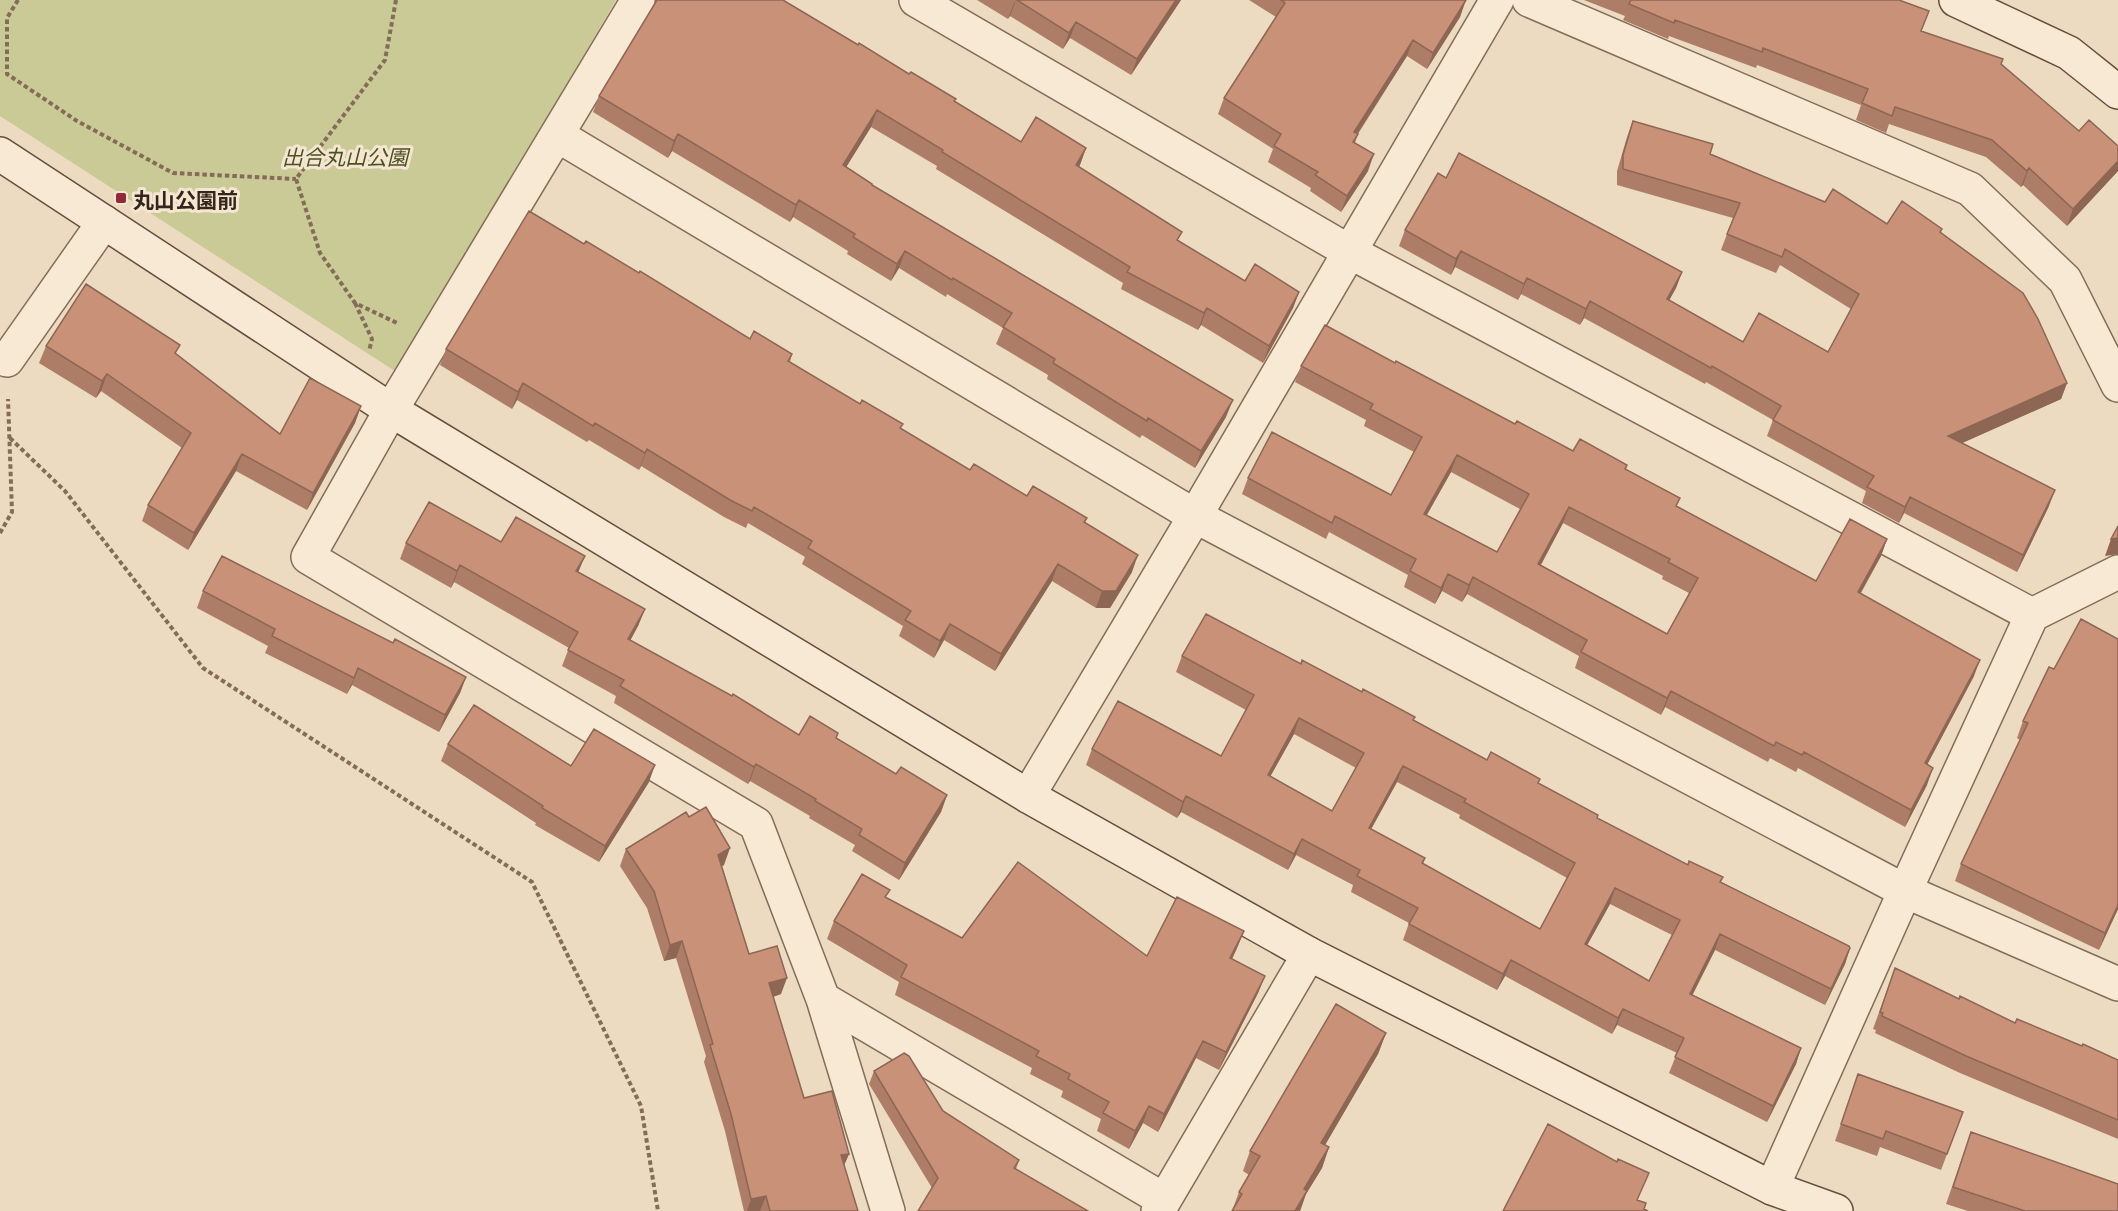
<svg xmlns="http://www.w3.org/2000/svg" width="2118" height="1211" viewBox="0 0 2118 1211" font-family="Literata,'Noto Sans JP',serif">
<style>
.green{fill:#c9ca95}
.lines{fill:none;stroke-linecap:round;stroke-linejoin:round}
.street-casing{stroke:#856c59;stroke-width:36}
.secondary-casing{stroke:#674d3d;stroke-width:36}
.path{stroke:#856c59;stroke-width:4;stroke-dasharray:4.5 3;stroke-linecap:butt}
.street{stroke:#f7e9d4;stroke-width:33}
.secondary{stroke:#f7e9d4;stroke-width:33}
.wall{fill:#ad7d67;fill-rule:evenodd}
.shaded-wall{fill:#8d6654}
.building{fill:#c99178;stroke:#8d6654;stroke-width:1.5;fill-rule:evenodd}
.poi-dot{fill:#922b37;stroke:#f4e6d0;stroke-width:2}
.labels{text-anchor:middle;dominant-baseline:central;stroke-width:6;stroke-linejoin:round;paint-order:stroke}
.park-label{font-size:21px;font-style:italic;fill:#4a5124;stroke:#f4e6d0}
.poi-label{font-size:21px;font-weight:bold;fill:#35261d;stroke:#f4e6d0;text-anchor:start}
</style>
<rect width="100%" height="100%" fill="#ecdbc1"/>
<path class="green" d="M0,0H616L398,373L0,116Z"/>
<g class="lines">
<defs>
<path id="street" d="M638,0L391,410L308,557L756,824L823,999L888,1211
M916,0L1350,252L2032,615
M1529,0L1970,189L2065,280L2118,385
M557,135L1195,516L1905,891L2118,984
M7,360L104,222
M1028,796L1195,516L1497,0
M823,999L1164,1200
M1772,1188L1905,891L2032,615L2118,572
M1158,1211L1309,954"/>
<path id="secondary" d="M1956,0L2069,53L2118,92
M0,154L391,410L1028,796L1309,954L1772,1188L1836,1211"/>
</defs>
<use href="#street" class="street-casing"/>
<use href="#secondary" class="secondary-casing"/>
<path class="path" d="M18,0L7,18V74L77,121L173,173L296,179
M396,0L385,60L296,179L320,253L355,303L397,323
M355,303L372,339L369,351
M10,438L65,491L203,668L532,882L641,1106L658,1211
M0,533L12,512L8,399"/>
<use href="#street" class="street"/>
<use href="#secondary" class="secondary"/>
</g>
<path class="wall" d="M657,0H785V1L909,74L1021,142L1086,148L1079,167L1179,241L1245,281L1299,292L1293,308L1263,363L1201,325L1198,330L1121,289L1123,283L936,169L937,166L871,127L846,167L872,185L1226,417L1195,468L1142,435L1140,438L1118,424L1047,379L1048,375L996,344L1003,328L947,294L946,297L899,268L891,281L847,254L848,251L793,217L790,222L672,151L668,158L593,112L599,96Z
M977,0H1181L1131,75L1070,38L1063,49L1010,16L1008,19Z
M1249,0H1465L1460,17L1427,69L1407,56L1358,134L1355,143L1368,171L1341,212L1310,191L1311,188L1268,162L1273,149L1218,114L1224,98L1276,17Z
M1584,0H1899L1922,31L2001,64L2079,131L2118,146V171L2067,226L2023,185L2021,187L1986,157L1889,124L1886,133L1856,120L1861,105L1757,65L1756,68L1669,36L1668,39L1623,20L1625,16Z
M1633,121L1825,202L1887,224L1941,232L2067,383L2061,399L1962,443L2049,506L2017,572L1904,513L1899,523L1862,503L1866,491L1767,436L1773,420L1706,382L1705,384L1584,318L1580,325L1521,294L1518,300L1455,267L1451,275L1399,246L1405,230L1446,178L1682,272L1676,288L1669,300L1743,342L1828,352L1851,309L1780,265L1776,273L1721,250L1733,218L1617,185V171L1627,137Z
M584,244L639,273L750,339L792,354L790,362L970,470L1027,496L1087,518L1085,523L1132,572L1110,608H1096L1052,581L995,671L944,640L934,658L899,636L903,626L802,564L805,557L748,523L746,528L724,517L641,466L639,470L589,440L587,442L517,400L512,409L440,365L446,349Z
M46,346L177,355L280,434L361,406L355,423L307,510L236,471L188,550L142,521L148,505L182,448L101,391L96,398L39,363Z
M1395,363L1515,424L1573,451L1627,465L1626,470L1677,506L1816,581L1887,539L1881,556L1861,593L1974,676L1927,765V785L1905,827L1798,768L1796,772L1770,758L1768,762L1665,707L1661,715L1575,668L1579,656L1467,594L1462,602L1442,591L1435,604L1404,587L1408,575L1329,532L1326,539L1242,494L1248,478L1391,495L1414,452L1364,426L1366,420L1295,382L1301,366ZM1451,472L1520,509L1497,552L1427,515ZM1563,523L1663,576L1662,579L1689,593L1667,634L1541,565Z
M501,542L579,572L645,609L638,626L630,640L799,735L836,738L896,774L947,795L941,812L899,880L852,851L855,845L809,818L810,816L750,781L748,784L614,703L616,696L562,666L569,648L454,582L451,588L400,559L406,543Z
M203,591L393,643L466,677L460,693L439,732L352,685L347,694L265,653L268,646L197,608Z
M1182,656L1301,664L1414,720L1487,760L1540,779L1538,784L1597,818L1688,865L1723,877L1721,882L1850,948L1845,964L1825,1005L1715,950L1692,995L1801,1048L1796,1064L1767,1122L1669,1073L1677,1053L1617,1025L1612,1034L1505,976L1497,990L1403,940L1409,923L1351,892L1353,885L1296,855L1288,870L1181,812L1177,818L1086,765L1092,749L1221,756L1246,710L1176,672ZM1294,734L1356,768L1332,811L1270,777ZM1397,782L1460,815L1459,818L1567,878L1540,929L1423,864L1425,858L1371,829ZM1610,904L1672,935L1649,981L1587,945Z
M2054,669L2118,909L2099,950L1955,881L1961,864L2020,740L2017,738L2023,721Z
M448,744L571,766L649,782L599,862L535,825L536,823L441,761Z
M626,849L724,865L722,866L749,954L781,994L773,997L804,1098L849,1154L844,1165L858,1211H744L725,1131L704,1062L706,1056L676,958L664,961L647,908L620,866Z
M887,898L962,938L1147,956L1244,931L1237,948L1232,959L1265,976L1258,993L1219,1070L1196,1058L1158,1132L1143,1123L1129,1149L1097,1131L1101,1119L1061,1097L1063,1091L1030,1074L1032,1068L895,995L899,982L827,939L834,921Z
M1895,968L1959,999L2015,1023L2082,1046L2118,1060V1139L1960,1073L1875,1033L1876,1030L1873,1029Z
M1386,1033L1378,1054L1325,1145L1329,1147L1322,1168L1306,1194L1300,1211H1232L1239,1192L1249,1175L1243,1171L1250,1151Z
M874,1071L943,1111L1019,1160L1016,1169L932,1188L869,1084Z
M1858,1074L1963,1112L1941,1170L1880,1147L1877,1156L1835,1141Z
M1971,1132L2118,1211H1968L1946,1204Z"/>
<path class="shaded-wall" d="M1016,0L1010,16L1008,19L1014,3Z
M1176,0H1181L1131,75L1137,59Z
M1466,0L1460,17L1427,69L1433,53Z
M1076,22L1070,38L1063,49L1069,33Z
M1413,40L1407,56L1348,148L1354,132Z
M877,110L871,127L837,182L843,165Z
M678,134L672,151L668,158L674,141Z
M1086,148L1080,165L1069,182L1076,165Z
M1374,154L1368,171L1341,212L1347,196Z
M2118,161V171L2067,226L2073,209Z
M2029,168L2023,185L2021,187L2027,171Z
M799,200L793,217L790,222L796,205Z
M905,251L899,268L891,281L897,264Z
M1461,251L1455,267L1451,275L1456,259Z
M1682,272L1676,288L1661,315L1667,299Z
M1527,278L1521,294L1518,300L1524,284Z
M1299,292L1293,308L1263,363L1269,346Z
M1590,301L1584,318L1580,325L1586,309Z
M1207,308L1201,325L1198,330L1204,313Z
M107,374L101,391L96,398L102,381Z
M523,383L517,400L512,409L518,392Z
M2067,383L2061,399L1942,452L1948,436Z
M1233,400L1226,417L1195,468L1201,451Z
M361,406L355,423L307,510L313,493Z
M647,449L641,466L639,470L645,453Z
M242,454L236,471L188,550L194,533Z
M1457,455L1451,472L1418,530L1424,514Z
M2055,490L2049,506L2017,572L2023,555Z
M1910,497L1904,513L1899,523L1905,507Z
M1569,507L1563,523L1532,581L1538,564Z
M2118,538V554L2105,556L2111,539Z
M1887,539L1881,556L1852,608L1858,592Z
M1138,555L1132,572L1110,608H1096L1102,591Z
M585,556L578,573L576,571Z
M1058,564L1052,581L995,671L1001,654Z
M460,565L454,582L451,588L457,571Z
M1448,574L1442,591L1435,604L1441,588Z
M1473,577L1467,594L1462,602L1469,585Z
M645,609L638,626L622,656L628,639Z
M950,624L944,640L934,658L940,641Z
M1980,660L1974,676L1919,780L1925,763Z
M358,668L352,685L347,694L354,678Z
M466,677L460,693L439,732L445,715Z
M1671,691L1665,707L1661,715L1667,698Z
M1299,718L1294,734L1262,791L1268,775Z
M756,764L750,781L748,784L754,767Z
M655,765L649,782L599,862L605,846Z
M1403,766L1397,782L1363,844L1369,828Z
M1933,768L1927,785L1905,827L1911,810Z
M947,795L941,812L899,880L905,863Z
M1186,796L1181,812L1177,818L1183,802Z
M1302,839L1296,855L1288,870L1294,854Z
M730,848L724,865L712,872L718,855Z
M1615,888L1610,904L1579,960L1585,944Z
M2118,905V909L2099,950L2105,933Z
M1244,931L1237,948L1224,976L1230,958Z
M1720,934L1715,950L1685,1010L1690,994Z
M682,941L676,958L664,961L670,945Z
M1850,948L1845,964L1825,1005L1831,989Z
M1511,960L1505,976L1497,990L1503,974Z
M1265,976L1258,993L1219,1070L1226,1052Z
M787,978L781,994L763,1000L769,983Z
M1623,1009L1617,1025L1612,1034L1618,1018Z
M1386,1033L1378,1054L1314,1164L1321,1143Z
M1203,1041L1196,1058L1158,1132L1164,1114Z
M1801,1048L1796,1064L1767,1122L1773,1106Z
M1149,1106L1143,1123L1129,1149L1135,1131Z
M1329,1147L1322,1168L1306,1194L1300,1211H1295L1304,1189Z
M849,1154L842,1170L841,1155Z
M766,1196L760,1211H747L751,1199Z"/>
<path class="building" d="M657,0H783L858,45L859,43L909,74L911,72L956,99L954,101L1021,142L1036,117L1086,148L1076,165L1182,232L1177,240L1245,281L1255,264L1299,292L1269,346L1207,308L1204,313L1127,272L1130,267L942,152L943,150L877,110L843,165L872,184V185L1233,400L1201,451L1148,418L1147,421L1124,407L1053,363L1055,359L1003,327L1012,313L953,278L952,280L905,251L897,264L853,237L855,234L799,200L796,205L678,134L674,141L599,96Z
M1017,0H1176L1137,59L1076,22L1069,33Z
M1281,0H1466L1433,53L1413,40L1354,132L1358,134L1353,142L1374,154L1347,196L1315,175L1318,172L1274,146L1281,134L1224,98L1285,3Z
M1631,0H1899L1929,11L1921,31L2003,59L2001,64L2079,131L2089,120L2118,146V161L2073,209L2029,168L2027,171L1992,140L1895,107L1892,116L1862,103L1868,89L1763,48L1762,52L1675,20L1674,23L1629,4Z
M1633,121L1713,144L1710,154L1825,202L1833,189L1887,224L1902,201L1942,229L1940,232L2023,293L2038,319L2067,383L1948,436L2055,490L2023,555L1910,497L1905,507L1867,487L1874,476L1773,420L1781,406L1712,366L1711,368L1590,301L1586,309L1527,278L1524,284L1461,251L1456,259L1405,230L1438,173L1446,178L1459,153L1682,272L1667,299L1743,342L1759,313L1828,352L1859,294L1785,249L1782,257L1727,234L1740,203L1623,169V155Z
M529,211L584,244L586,241L639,273L640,271L750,339L754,331L792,354L788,361L860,404L862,400L903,424L900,428L970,470L974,464L1027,496L1033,486L1087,518L1084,522L1138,555L1116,591H1102L1058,564L1001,654L950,624L940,641L905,620L911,611L808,548L812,541L754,507L752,511L730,500L647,449L645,453L595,423L593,426L523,383L518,392L446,349Z
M86,284L180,345L175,353L280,434L310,378L361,406L313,493L242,454L194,533L148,505L191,433L107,374L102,381L46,346Z
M1325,325L1395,363L1396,361L1515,424L1517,421L1573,451L1580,439L1627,465L1625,469L1680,498L1676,506L1816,581L1850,519L1887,539L1858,592L1980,660L1925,763L1933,768L1911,810L1804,752L1802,755L1776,742L1774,746L1671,691L1667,698L1581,652L1587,640L1473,577L1469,585L1448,574L1441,588L1410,571L1416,559L1335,516L1332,523L1248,478L1272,432L1391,495L1422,437L1370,409L1373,404L1301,366ZM1457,455L1529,494L1497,552L1424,514ZM1569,507L1670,559L1668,562L1698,578L1667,634L1538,564Z
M429,502L501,542L516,517L585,556L576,571L645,609L628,639L732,696L733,694L799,735L810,716L838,733L836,738L896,774L901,767L947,795L905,863L859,835L862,829L815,801L816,799L756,764L754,767L620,686L624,680L568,650L578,632L460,565L457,571L406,543Z
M2118,526V538L2111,539Z
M222,556L393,643L395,639L466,677L445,715L358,668L354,678L272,636L275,629L203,591Z
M1206,614L1301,664L1302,660L1362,692L1363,689L1415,717L1413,720L1487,760L1491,752L1540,779L1538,783L1598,815L1597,818L1688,865L1689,861L1723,877L1720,882L1849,946L1850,948L1831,989L1720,934L1690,994L1801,1048L1773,1106L1675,1057L1684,1038L1623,1009L1618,1018L1511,960L1503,974L1409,924L1418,908L1357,876L1360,870L1302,839L1294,854L1186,796L1183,802L1092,749L1118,701L1221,756L1254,695L1182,656ZM1299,718L1364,753L1332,811L1268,775ZM1403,766L1466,799L1464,802L1575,863L1540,929L1422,863L1425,858L1369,828ZM1615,888L1680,920L1649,981L1585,944Z
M2081,619L2118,639V905L2105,933L1961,864L2028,723L2023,721L2049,667L2054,669Z
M474,705L571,766L594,729L655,765L605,846L542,808L543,806L448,744Z
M706,807L730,848L718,855L749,954L777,946L787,978L769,983L804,1098L832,1091L849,1154L841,1155L858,1211H770L766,1196L751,1199L731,1114L710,1045L713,1044L682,941L670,945L654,891L626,849L686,812L689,817Z
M1018,862L1147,956L1177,897L1244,931L1230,958L1265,976L1226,1052L1203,1041L1164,1114L1149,1106L1135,1131L1103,1113L1109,1102L1068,1079L1070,1074L1036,1056L1039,1051L901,977L907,965L834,921L862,874L890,890L885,897L962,938Z
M1895,968L1959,999L1960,996L2015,1023L2017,1019L2082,1046L2083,1044L2118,1060V1120L1966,1056L1882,1016L1883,1013L1880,1012Z
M1336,1004L1386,1033L1321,1143L1329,1147L1304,1189L1307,1191L1295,1211H1232L1242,1194L1239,1192L1260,1156L1250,1151Z
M904,1053L909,1056L943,1111L1019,1160L1014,1168L1088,1211H918L938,1178L874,1071Z
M1858,1074L1963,1112L1947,1154L1886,1131L1883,1139L1841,1124Z
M1548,1124L1617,1162L1618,1159L1649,1173L1637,1200L1646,1203L1644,1209L1648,1211H1503Z
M1971,1132L2118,1184V1211H2025L1953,1187Z"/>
<rect class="poi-dot" x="115" y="192" width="12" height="12" rx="3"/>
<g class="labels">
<g class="park-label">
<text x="345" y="155">出合丸山公園</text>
</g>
<g class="poi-label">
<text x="133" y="198">丸山公園前</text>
</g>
</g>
</svg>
